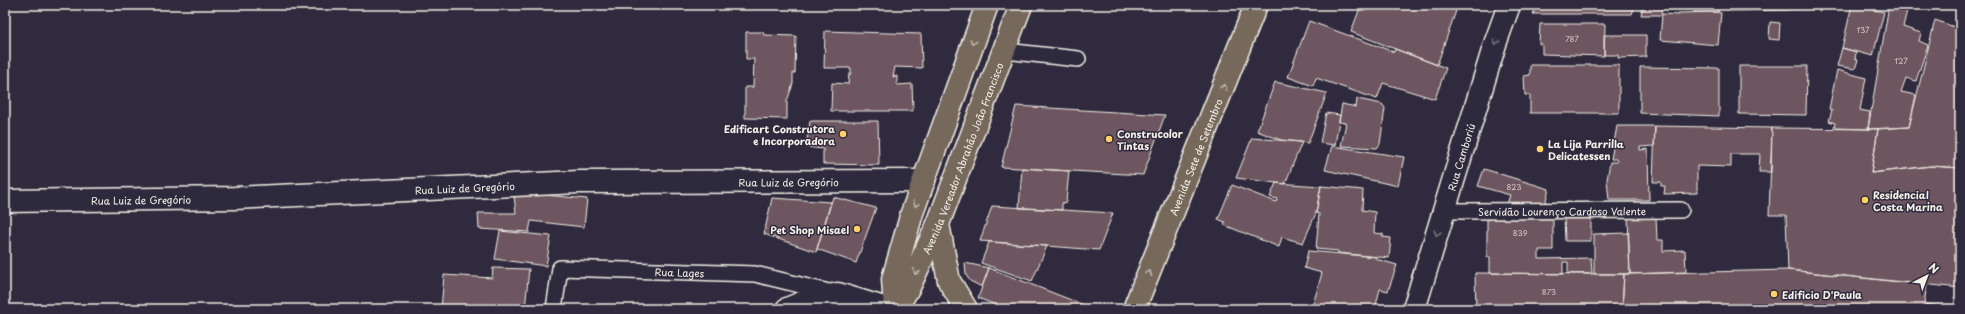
<svg xmlns="http://www.w3.org/2000/svg" width="1965" height="314" viewBox="0 0 1965 314" font-family="'Playpen Sans',sans-serif">
<style>
.building{fill:#6e5760;stroke:#f4f1e8}
.lines{fill:none;stroke-linecap:round;stroke-linejoin:round}
.service-casing{stroke:#f4f1e8;stroke-width:18}
.minor-casing{stroke:#f4f1e8;stroke-width:25}
.tertiary-casing{stroke:#f4f1e8;stroke-width:25}
.primary-casing{stroke:#f4f1e8;stroke-width:25}
.service{stroke:#2f2a3d;stroke-width:15}
.minor{stroke:#2f2a3d;stroke-width:22}
.tertiary{stroke:#2f2a3d;stroke-width:22}
.primary{stroke:#76695c;stroke-width:22}
.oneway{stroke:#c2bbb0}
.oneway2{stroke:#747079}
.poi-dot{fill:#ffd166;stroke:#2f2a3d;stroke-width:1.5}
.labels{text-anchor:middle;dominant-baseline:central;stroke-width:3;stroke-linejoin:round;paint-order:stroke}
.number-label{font-size:8px;fill:#d2cac6}
.poi-label{font-size:10px;font-weight:bold;fill:#f4f1e8;stroke:#2f2a3d;text-anchor:start}
.street-label{font-size:10px;fill:#f4f1e8;stroke:#2f2a3d}
</style>
<rect width="100%" height="100%" fill="#2f2a3d"/>
<filter id="ink" filterUnits="userSpaceOnUse"><feTurbulence type="fractalNoise" baseFrequency=".025" numOctaves="2"/><feDisplacementMap in="SourceGraphic" scale="8" xChannelSelector="R" yChannelSelector="G"/><feConvolveMatrix kernelMatrix="1 2 1 2 8 2 1 2 1" color-interpolation-filters="sRGB"/></filter>
<g filter="url(#ink)">
<path class="building" d="M1361,5H1458L1437,65L1351,32Z
M1537,5H1635L1632,14H1533Z
M1643,5H1663L1661,15H1641Z
M1695,5H1719L1718,12H1694Z
M1731,5H1786L1785,10L1729,11Z
M1786,5H1829L1828,8L1785,10Z
M1852,5L1884,12L1873,56L1842,48Z
M1889,5L1907,10L1903,27L1921,33L1919,41L1928,45L1916,81L1906,78L1901,92L1916,95L1909,127L1868,129Z
M1718,12L1721,13L1718,45L1660,40L1662,14L1679,15V13Z
M1935,20L1960,29V168L1931,166L1871,173L1878,129L1909,127Z
M1309,21L1394,52L1395,49L1446,68L1435,99L1383,83L1377,99L1316,78L1313,86L1288,77Z
M1770,22L1780,23L1779,40L1769,39Z
M1540,24H1605L1604,56L1542,54V44H1539Z
M825,31L921,34L922,68L895,67L893,77L897,76V85L912,84L913,111H831L832,83L848,84L849,74H851V68H824Z
M746,32H763L764,35L796,36L795,73H793V84L787,101V119L745,118V87H753L754,59H746Z
M1604,35H1646V57L1618,58V55H1604Z
M1842,48L1856,52L1855,59L1858,60L1855,69L1837,66Z
M1530,65H1619V113H1530V95H1525L1524,76L1530,75Z
M1739,66H1807L1806,115L1739,114Z
M1640,67L1719,68V116L1640,113Z
M1837,70L1866,78L1860,110L1870,112L1868,129L1834,128L1835,123L1829,121L1832,110L1829,109Z
M1275,82L1327,93L1308,143L1281,140L1257,131Z
M1357,99L1382,104L1385,108L1380,144L1377,148L1341,146L1346,123L1339,122L1342,104L1356,107Z
M1016,106L1165,115L1143,175L1001,167Z
M1326,113L1340,115L1335,145L1320,143Z
M810,121H878L879,165L823,164V149L806,147Z
M1617,126H1655L1654,146L1640,147V150L1648,149L1649,200H1609L1607,180L1610,162H1617V159H1611Z
M1655,126L1772,128L1771,172H1759L1760,154H1731V167L1697,166V193L1664,194L1665,186H1661V182H1653Z
M1772,128L1878,129L1871,173L1931,166L1960,168V288L1788,270L1786,215H1769Z
M1252,138L1302,142L1285,184L1236,178Z
M1332,146L1404,157L1398,186L1325,170Z
M1022,168L1069,171L1066,202L1062,203V210L1019,208Z
M1484,169L1549,189L1545,204H1507L1510,195L1478,186Z
M1276,183L1321,186L1316,213L1303,243L1282,237L1279,247L1224,225L1225,222L1218,219L1232,185L1276,202L1277,199L1270,197Z
M1321,186L1363,190L1362,210L1375,212L1374,233L1383,234V237L1391,238L1389,258L1338,253V251L1316,249L1319,214L1316,213Z
M545,195L587,199L584,227L531,221L529,232L479,229L478,213H516L514,196Z
M833,197L876,208L856,263L817,249Z
M772,198L831,202L816,252L764,234Z
M992,206L1062,210L1113,213L1099,250L980,241Z
M1487,216H1553V250H1539V259L1591,258L1592,274H1568V262H1563V274L1490,273V257H1487Z
M1564,216H1591V241H1565Z
M1628,216L1656,217L1657,240H1663V251L1685,250L1686,272L1630,274Z
M500,231L551,236L546,266L495,259Z
M1628,233L1630,274H1594V234Z
M989,242L1047,246L1032,281L981,263Z
M1308,251L1376,257V259L1397,265L1388,291L1380,289L1375,309L1312,308L1322,273L1304,268Z
M965,263L989,268L982,287L970,281L966,275Z
M493,268L529,269L525,309H441L444,275L492,278Z
M989,268L1089,307L1088,309H1006L978,298Z
M1788,270L1927,285L1924,304L1945,306V309H1622L1624,274Z
M1475,273L1624,274L1622,309H1476Z"/>
<g class="lines">
<defs>
<g id="service">
<path d="M1005,51L1078,59"/>
<path id="s1" d="M1443,211L1681,210"/>
<path id="s2" d="M554,309L560,268L755,274L833,293"/>
</g>
<g id="minor">
<path id="s3" d="M5,201L234,198L579,182L924,181"/>
<path d="M787,309L804,302L838,294L887,309"/>
</g>
<g id="tertiary">
<path id="s4" d="M1414,309L1495,44L1509,5"/>
</g>
<g id="primary">
<path d="M938,224L949,281L966,309"/>
<path d="M895,309L893,279L912,213L987,5"/>
<path id="s5" d="M896,309L910,285L938,224L1021,5"/>
<path id="s6" d="M1134,309L1256,5"/>
</g>
</defs>
<use href="#service" class="service-casing"/>
<use href="#minor" class="minor-casing"/>
<use href="#tertiary" class="tertiary-casing"/>
<use href="#primary" class="primary-casing"/>
<use href="#service" class="service"/>
<use href="#minor" class="minor"/>
<use href="#tertiary" class="tertiary"/>
<use href="#primary" class="primary"/>
</g>
<defs><path id="oneway-chevron" d="M-2-3.5L2.5 0L-2 3.5" fill="none" stroke-width="1.6" stroke-linecap="round" stroke-linejoin="round"/></defs>
<g class="oneway">
<use href="#oneway-chevron" transform="translate(973 42) rotate(110)"/>
<use href="#oneway-chevron" transform="translate(1224 87) rotate(-68)"/>
<use href="#oneway-chevron" transform="translate(916 204) rotate(110)"/>
<use href="#oneway-chevron" transform="translate(916 272) rotate(115)"/>
<use href="#oneway-chevron" transform="translate(1149 273) rotate(-68)"/>
</g>
<g class="oneway2">
<use href="#oneway-chevron" transform="translate(1496 42) rotate(109)"/>
<use href="#oneway-chevron" transform="translate(1437 233) rotate(106)"/>
</g>
</g>
<g class="poi-dot">
<circle cx="843" cy="134" r="4"/>
<circle cx="1109" cy="139" r="4"/>
<circle cx="1540" cy="149" r="4"/>
<circle cx="1865" cy="200" r="4"/>
<circle cx="857" cy="229" r="4"/>
<circle cx="1774" cy="294" r="4"/>
</g>
<g class="labels">
<g class="number-label">
<text x="1863" y="30">137</text>
<text x="1572" y="39">787</text>
<text x="1901" y="61">127</text>
<text x="1514" y="187">823</text>
<text x="1520" y="233">839</text>
<text x="1549" y="292">873</text>
</g>
<g class="poi-label">
<text x="835" y="128" text-anchor="end">Edificart Construtora<tspan x="835" dy="12">e Incorporadora</tspan></text>
<text x="1117" y="133">Construcolor<tspan x="1117" dy="12">Tintas</tspan></text>
<text x="1548" y="143">La Lija Parrilla<tspan x="1548" dy="12">Delicatessen</tspan></text>
<text x="1873" y="194">Residencial<tspan x="1873" dy="12">Costa Marina</tspan></text>
<text x="849" y="229" text-anchor="end">Pet Shop Misael</text>
<text x="1782" y="294">Edificio D'Paula</text>
</g>
<g class="street-label">
<text stroke="none"><textPath href="#s4" startOffset="159">Rua Camboriú</textPath></text>
<text stroke="none"><textPath href="#s6" startOffset="164">Avenida Sete de Setembro</textPath></text>
<text stroke="none"><textPath href="#s5" startOffset="165">Avenida Vereador Abrahão João Francisco</textPath></text>
<text stroke="none"><textPath href="#s3" startOffset="784">Rua Luiz de Gregório</textPath></text>
<text stroke="none"><textPath href="#s3" startOffset="460">Rua Luiz de Gregório</textPath></text>
<text stroke="none"><textPath href="#s3" startOffset="136">Rua Luiz de Gregório</textPath></text>
<text stroke="none"><textPath href="#s1" startOffset="119">Servidão Lourenço Cardoso Valente</textPath></text>
<text stroke="none"><textPath href="#s2" startOffset="161">Rua Lages</textPath></text>
</g>
</g>
<rect width="1965" height="314" fill="none" stroke="#2f2a3d" stroke-width="20"/>
<rect x="10" y="10" width="1945" height="294" fill="none" stroke="#f4f1e8" stroke-width="1.5" filter="url(#ink)"/>
<g transform="translate(1927 276) rotate(42)" stroke="#2f2a3d" stroke-width="3" paint-order="stroke">
<path d="M0-3L7 15L0 10L-7 15Z" fill="#f4f1e8"/>
<text y="-6" font-size="11" font-weight="bold" text-anchor="middle" fill="#f4f1e8">N</text>
</g>
</svg>
